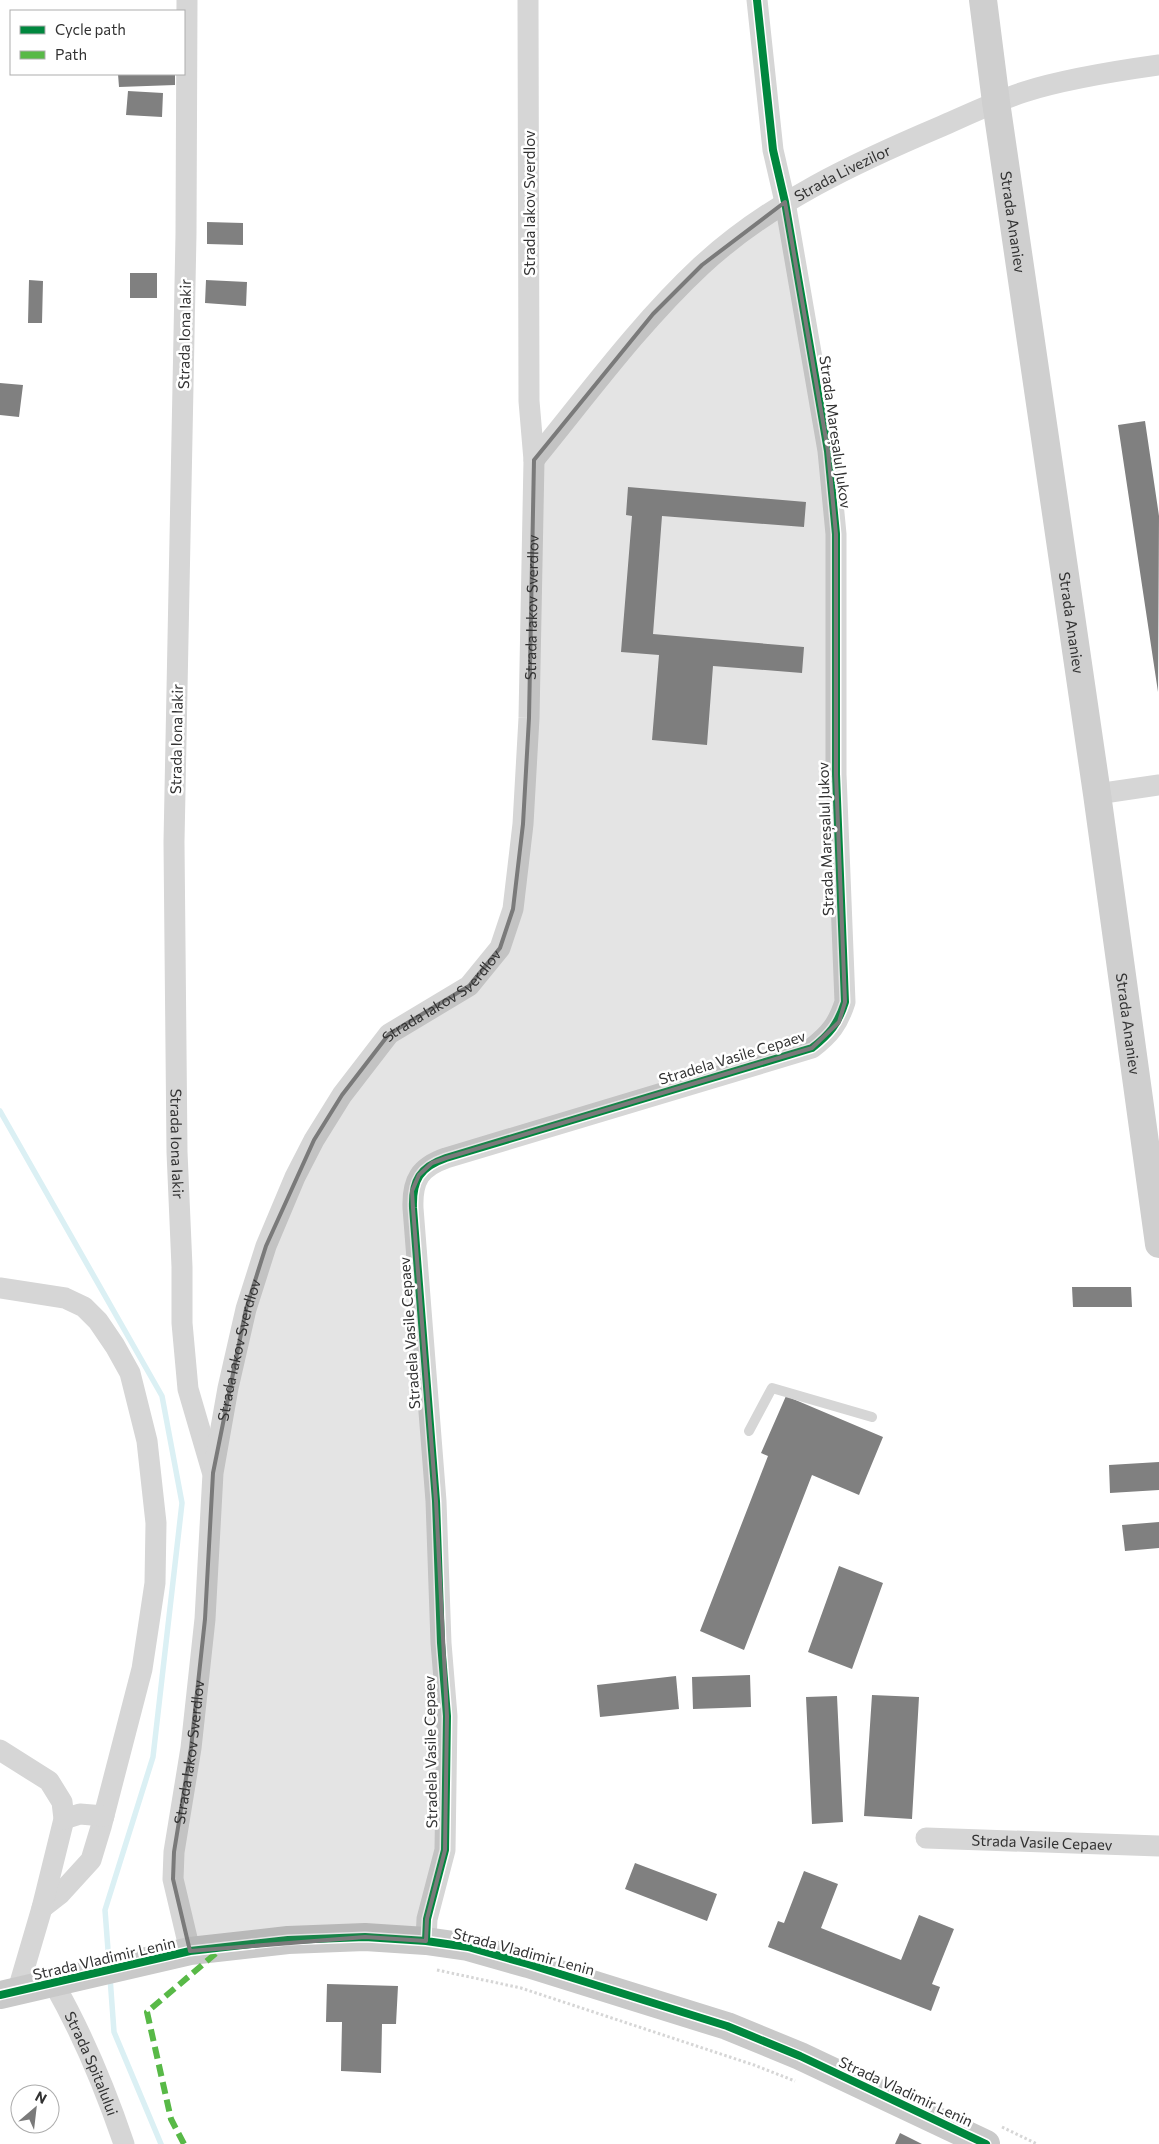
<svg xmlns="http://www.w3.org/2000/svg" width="1159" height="2144" viewBox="0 0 1159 2144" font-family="Commissioner,sans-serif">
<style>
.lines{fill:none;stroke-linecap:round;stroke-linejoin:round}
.stream{stroke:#dbf0f4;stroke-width:5.5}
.building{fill:#808080}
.path{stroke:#d6d6d6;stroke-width:3;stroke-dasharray:2.5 2.5;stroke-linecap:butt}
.lane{stroke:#d6d6d6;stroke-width:10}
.street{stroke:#d6d6d6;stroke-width:21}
.secondary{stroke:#cfcfcf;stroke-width:28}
.primary{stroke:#c9c9c9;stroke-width:28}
.quiet{stroke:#58b947;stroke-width:6;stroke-dasharray:12 6;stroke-linecap:butt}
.cycleway-casing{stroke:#fff;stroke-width:11}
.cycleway{stroke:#00873e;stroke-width:8}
.marked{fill:#7a7a7a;fill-opacity:0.2;stroke:#7a7a7a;stroke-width:4;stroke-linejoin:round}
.labels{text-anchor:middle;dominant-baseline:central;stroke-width:5;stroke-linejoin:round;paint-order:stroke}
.street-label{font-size:15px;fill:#323232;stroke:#fff}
</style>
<rect width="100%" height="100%" fill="#fff"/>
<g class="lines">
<path class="stream" d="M0,1111L162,1396L182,1503L153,1757L105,1910L109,1963
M110,1977L114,2032L161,2144"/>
</g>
<path class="building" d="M118,74H175V85L119,87Z
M128,91L163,93L162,117L126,115Z
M207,222L243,223V245L207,244Z
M130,273H157V298H130Z
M29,280L43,281L42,323H28Z
M206,280L247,282L246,306L205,303Z
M0,383L23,385L19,417L0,415Z
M1145,421L1159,516L1158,692L1118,425Z
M628,487L806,502L804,527L662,516L653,634L804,647L802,673L713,666L707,745L652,740L659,655L621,652L632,516L626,515Z
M1072,1287H1131L1132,1307H1073Z
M786,1396L883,1437L859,1495L812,1475L744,1650L700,1631L768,1456L761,1453Z
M1159,1462V1490L1110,1493L1109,1465Z
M1159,1522V1548L1125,1551L1122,1525Z
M839,1566L883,1583L852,1669L808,1652Z
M750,1675L751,1707L693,1709L692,1677Z
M676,1676L679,1709L600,1717L597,1685Z
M872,1695L919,1697L912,1819L864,1816Z
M837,1696L843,1822L812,1824L806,1697Z
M635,1863L717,1894L707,1921L625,1889Z
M804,1871L838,1884L821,1928L901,1960L919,1915L954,1929L932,1984L940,1987L931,2011L768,1947L778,1921L784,1923Z
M327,1984L398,1986L396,2024H382L381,2073L341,2071L342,2022H326Z
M900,2133L922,2144H895Z"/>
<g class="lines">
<path class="path" d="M437,1970L521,1988L754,2065L795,2081
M1002,2127L1037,2144"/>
<path class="lane" d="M749,1431L772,1388L872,1417"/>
<g class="street">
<path id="s1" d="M187,0L186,234L174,842L177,1152L182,1267V1323L188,1389L212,1471"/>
<path id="s2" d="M534,460C588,394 639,324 701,266C770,202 857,162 942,126C969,114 996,101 1024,92C1065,79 1116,71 1159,65"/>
<path d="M1097,794L1159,785"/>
<path d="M0,1288L65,1298L84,1307L98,1321L115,1346L130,1373L147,1441L156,1523L155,1583L142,1669L101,1827L91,1860L60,1894L42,1908"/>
<path d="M0,1750L49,1781L62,1802L64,1819L42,1908L17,1993"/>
<path d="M64,1819L80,1814L104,1816"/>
<path id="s3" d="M926,1838L1159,1846"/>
<path d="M426,1941L427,1919L445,1850L447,1716L441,1643L436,1501L413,1208C412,1180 420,1167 446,1158L812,1048C830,1034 838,1024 845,1002L836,774V534L828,451L785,202L773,150L757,0"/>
<path id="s4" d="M190,1951L173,1879L174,1852L191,1748L205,1619L213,1473L228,1388L246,1309L266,1246L295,1177L314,1140L342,1095L389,1034L469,986L500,948L513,909L523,824L529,718L534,460L529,401L528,0"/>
<path id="s5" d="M54,1984C83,2035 105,2088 124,2144"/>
</g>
<path class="secondary" id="s6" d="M983,0L996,102L1097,794L1159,1244"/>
<path class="primary" d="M0,1995L190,1951L288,1940L365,1937L426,1941L468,1947L528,1964L727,2026L800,2056L986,2144"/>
<path class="quiet" d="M184,2144L171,2119L147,2012L221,1949"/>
<defs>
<path id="cycleway" d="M426,1941L427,1919L445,1850L447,1716L441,1643L436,1501L413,1208C412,1180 420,1167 446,1158L812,1048C830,1034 838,1024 845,1002L836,774V534L828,451L785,202L773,150L757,0
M0,1995L190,1951L288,1940L365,1937L426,1941L468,1947L528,1964L727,2026L800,2056L986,2144"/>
</defs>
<use href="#cycleway" class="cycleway-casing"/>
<use href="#cycleway" class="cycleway"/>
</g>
<path class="marked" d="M785,202L828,451L836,534V774L845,1002L839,1022L812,1048L446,1158L432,1163L419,1175L412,1191L413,1208L436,1501L447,1716L445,1850L427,1919L426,1941L365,1937L190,1951L173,1879L174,1852L191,1748L205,1619L213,1473L246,1309L266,1246L314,1140L342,1095L389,1034L469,986L500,948L513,909L523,824L529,718L534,460L653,314L702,265Z"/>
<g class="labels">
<g class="street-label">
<text stroke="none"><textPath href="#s2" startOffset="426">Strada Livezilor</textPath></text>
<text transform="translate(529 203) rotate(-90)">Strada Iakov Sverdlov</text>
<text stroke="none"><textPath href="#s6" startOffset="224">Strada Ananiev</textPath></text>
<text transform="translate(184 334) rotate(-89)">Strada Iona Iakir</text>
<text transform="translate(836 432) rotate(82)">Strada Mareșalul Jukov</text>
<text stroke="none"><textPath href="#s4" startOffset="1448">Strada Iakov Sverdlov</textPath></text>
<text stroke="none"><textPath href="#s6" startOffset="629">Strada Ananiev</textPath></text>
<text transform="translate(176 739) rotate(-89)">Strada Iona Iakir</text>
<text transform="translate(825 839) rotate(-92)">Strada Mareșalul Jukov</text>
<text stroke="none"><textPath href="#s4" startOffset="1028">Strada Iakov Sverdlov</textPath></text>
<text stroke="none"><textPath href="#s6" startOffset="1034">Strada Ananiev</textPath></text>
<text transform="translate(732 1057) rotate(-17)">Stradela Vasile Cepaev</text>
<text stroke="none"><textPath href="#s1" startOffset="1144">Strada Iona Iakir</textPath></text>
<text transform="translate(409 1333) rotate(-94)">Stradela Vasile Cepaev</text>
<text stroke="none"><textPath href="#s4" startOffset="608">Strada Iakov Sverdlov</textPath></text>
<text stroke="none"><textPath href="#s4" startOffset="202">Strada Iakov Sverdlov</textPath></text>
<text transform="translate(430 1752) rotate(-91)">Stradela Vasile Cepaev</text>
<text stroke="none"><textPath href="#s3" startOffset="116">Strada Vasile Cepaev</textPath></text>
<text transform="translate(524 1951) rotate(15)">Strada Vladimir Lenin</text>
<text transform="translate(104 1958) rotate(-13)">Strada Vladimir Lenin</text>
<text stroke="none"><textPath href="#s5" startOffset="88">Strada Spitalului</textPath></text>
<text transform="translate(906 2091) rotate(25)">Strada Vladimir Lenin</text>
</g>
</g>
<rect x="10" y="10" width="175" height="65" fill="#ffffff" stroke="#adadad"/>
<rect x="20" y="26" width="25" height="8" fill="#00873e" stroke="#adadad"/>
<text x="55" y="35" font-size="15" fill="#323232">Cycle path</text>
<rect x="20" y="51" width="25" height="8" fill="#58b947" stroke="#adadad"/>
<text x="55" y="60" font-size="15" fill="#323232">Path</text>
<g transform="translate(35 2109) rotate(28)"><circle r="24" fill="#ffffff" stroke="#adadad"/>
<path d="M0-4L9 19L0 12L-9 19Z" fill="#7a7a7a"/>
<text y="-8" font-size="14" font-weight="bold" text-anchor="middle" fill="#323232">N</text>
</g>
</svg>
